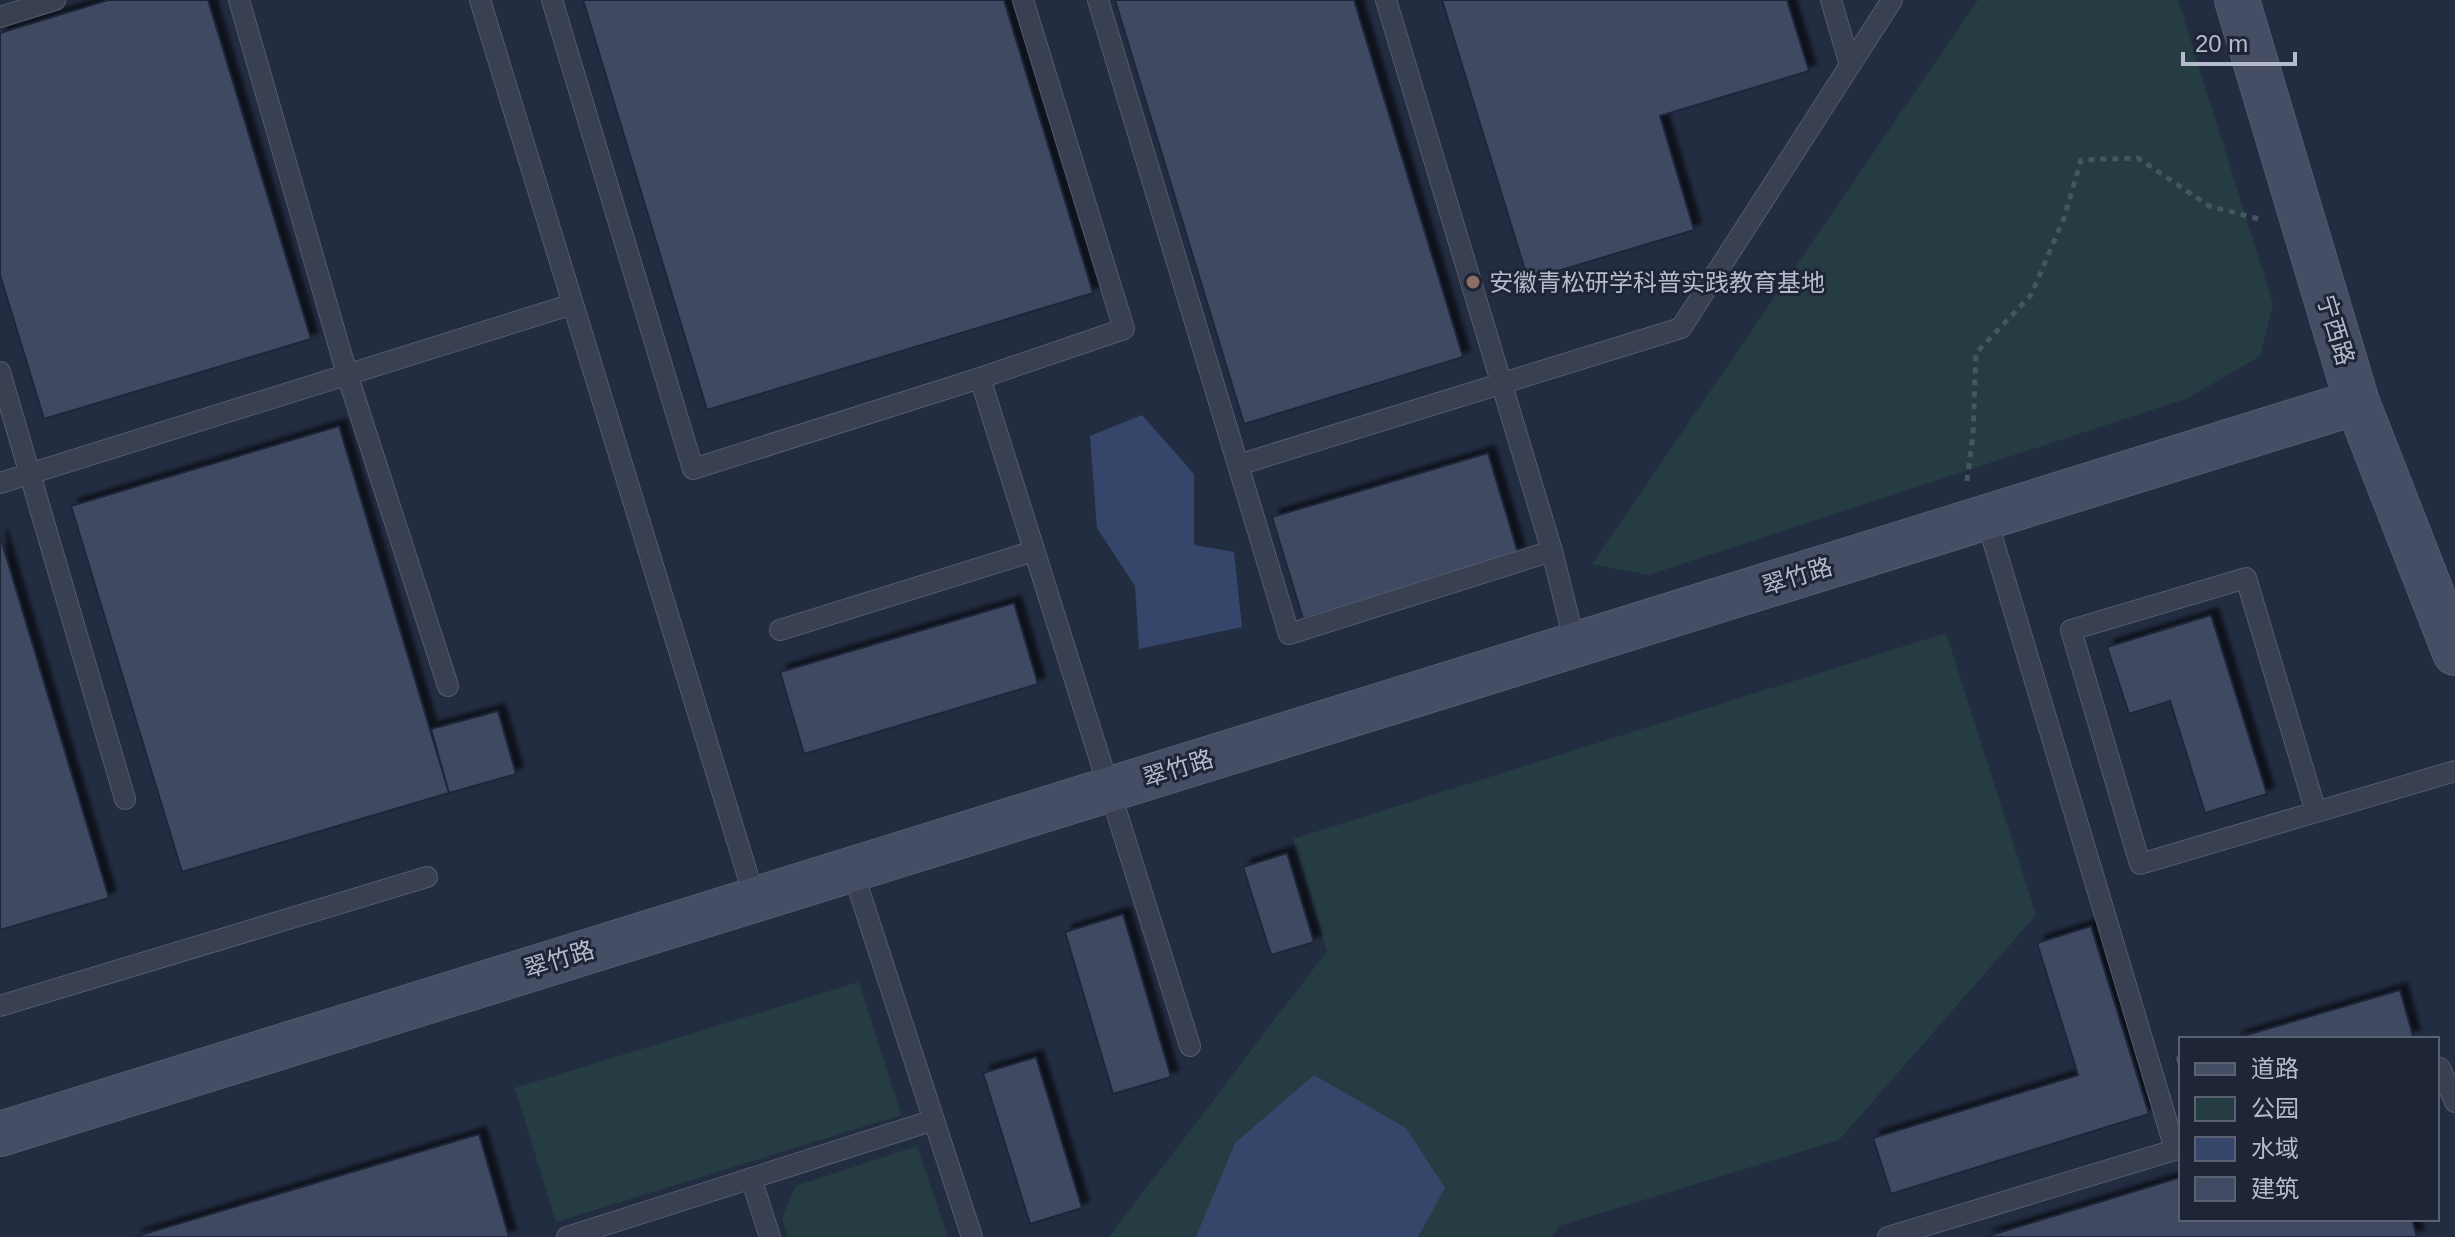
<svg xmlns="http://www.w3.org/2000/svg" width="2455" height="1237" viewBox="0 0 2455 1237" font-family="Helvetica,'Noto Sans SC',sans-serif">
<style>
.green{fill:#263c43}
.water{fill:#36466a}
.building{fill:#404a62;stroke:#1f2739;stroke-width:2;filter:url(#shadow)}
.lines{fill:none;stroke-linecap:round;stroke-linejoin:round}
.lane-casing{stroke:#535b6c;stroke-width:22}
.secondary-casing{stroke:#535b6c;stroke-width:46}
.path{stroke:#41585d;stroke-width:5;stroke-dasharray:6 6;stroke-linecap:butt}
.lane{stroke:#384052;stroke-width:20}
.secondary{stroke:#464e65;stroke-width:44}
.education-dot{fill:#8d6e63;stroke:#1d2537;stroke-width:3}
.labels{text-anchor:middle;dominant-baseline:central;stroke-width:6;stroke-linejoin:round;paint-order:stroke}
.poi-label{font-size:24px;fill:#b5bbcc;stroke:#1d2537;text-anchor:start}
.street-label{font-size:24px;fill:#b5bbcc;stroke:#1d2537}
</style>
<defs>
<filter id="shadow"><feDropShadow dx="7" dy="-7" stdDeviation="2" flood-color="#0009"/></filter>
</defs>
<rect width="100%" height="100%" fill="#232d42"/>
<path class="green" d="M1978,0H2178L2273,304L2260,356L2188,398L1648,575L1592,564Z
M1946,633L2036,915L1839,1140L1559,1226L1552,1237H1109L1327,951L1293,839Z
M859,982L901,1115L556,1222L515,1088Z
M917,1146L948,1237H788L782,1218L796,1186Z"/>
<path class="water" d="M1142,415L1194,474V545L1234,552L1242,627L1139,649L1135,586L1097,528L1090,436Z
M1314,1075L1406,1128L1445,1188L1418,1237H1196L1235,1143Z"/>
<path class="building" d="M108,0H208L311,339L44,419L0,275V33Z
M583,0H1004L1093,293L707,410Z
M1115,0H1354L1463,357L1244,424Z
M1442,0H1787L1809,71L1660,116L1694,230L1528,280Z
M339,426L449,793L182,872L71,506Z
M1488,453L1518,553L1303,619L1272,517Z
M0,536L109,898L0,930Z
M1014,603L1038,684L804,754L780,672Z
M2211,615L2267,794L2205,813L2170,701L2129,714L2107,647Z
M498,711L516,774L449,793L431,729Z
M1287,853L1314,942L1271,955L1243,867Z
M1123,914L1171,1077L1113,1094L1065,932Z
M2091,926L2149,1114L1891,1194L1873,1138L2078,1075L2037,943Z
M2400,990L2413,1036L2402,1039H2233Z
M2181,1054V1080L2174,1056Z
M1036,1057L1082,1208L1030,1224L983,1073Z
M479,1134L509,1237H134Z
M2181,1177V1219H2412L2417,1237H1985Z"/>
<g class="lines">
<defs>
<path id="lane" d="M239,0L347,374L448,686
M480,0L755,899
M552,0L693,469L980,378L1124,329L1023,0
M1098,0L1289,634L1552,551L1386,0
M1831,0L1850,65
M0,17L55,0
M0,372L125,799
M980,378L1190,1046
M1238,465L1681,328L1892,0
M0,483L573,304
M1986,517L2175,1149
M1552,551L1575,644
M780,630L1034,551
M2316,812L2246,578L2071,630L2140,864L2455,771
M852,869L972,1237
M0,1006L427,877
M2437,1069L2440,1068L2455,1102
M751,1178L770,1237
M567,1237L934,1120
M1888,1237L2181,1148"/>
<path id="secondary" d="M2237,0L2357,402L2455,653
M0,1134L2357,402"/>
</defs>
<use href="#lane" class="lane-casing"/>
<use href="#secondary" class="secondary-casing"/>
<path class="path" d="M1967,481L1973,434L1976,353L2031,295L2064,218L2081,160L2138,158L2209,206L2259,219"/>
<use href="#lane" class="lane"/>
<use href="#secondary" class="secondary"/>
</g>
<circle class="education-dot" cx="1473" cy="282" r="8"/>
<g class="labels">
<g class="poi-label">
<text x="1489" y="282">安徽青松研学科普实践教育基地</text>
</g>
<g class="street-label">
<text transform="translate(2336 330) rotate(73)">宁西路</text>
<text transform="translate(1797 576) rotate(-17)">翠竹路</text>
<text transform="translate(1178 768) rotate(-17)">翠竹路</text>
<text transform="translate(559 959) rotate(-17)">翠竹路</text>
</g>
</g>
<rect x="2179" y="1037" width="260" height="184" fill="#1d2537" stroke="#5a6173" stroke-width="2"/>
<rect x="2195" y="1063" width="40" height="12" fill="#464e65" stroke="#5a6173" stroke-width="2"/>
<text x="2251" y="1077" font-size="24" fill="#b5bbcc">道路</text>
<rect x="2195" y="1097" width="40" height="24" fill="#263c43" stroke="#5a6173" stroke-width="2"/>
<text x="2251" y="1117" font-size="24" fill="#b5bbcc">公园</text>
<rect x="2195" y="1137" width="40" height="24" fill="#36466a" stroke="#5a6173" stroke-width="2"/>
<text x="2251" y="1157" font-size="24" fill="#b5bbcc">水域</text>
<rect x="2195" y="1177" width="40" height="24" fill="#404a62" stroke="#5a6173" stroke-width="2"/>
<text x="2251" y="1197" font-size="24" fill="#b5bbcc">建筑</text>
<path d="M2183 52v12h112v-12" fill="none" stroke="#b5bbcc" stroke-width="4"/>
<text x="2195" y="52" font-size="24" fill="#b5bbcc" stroke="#1d2537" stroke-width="6" paint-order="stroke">20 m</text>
</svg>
